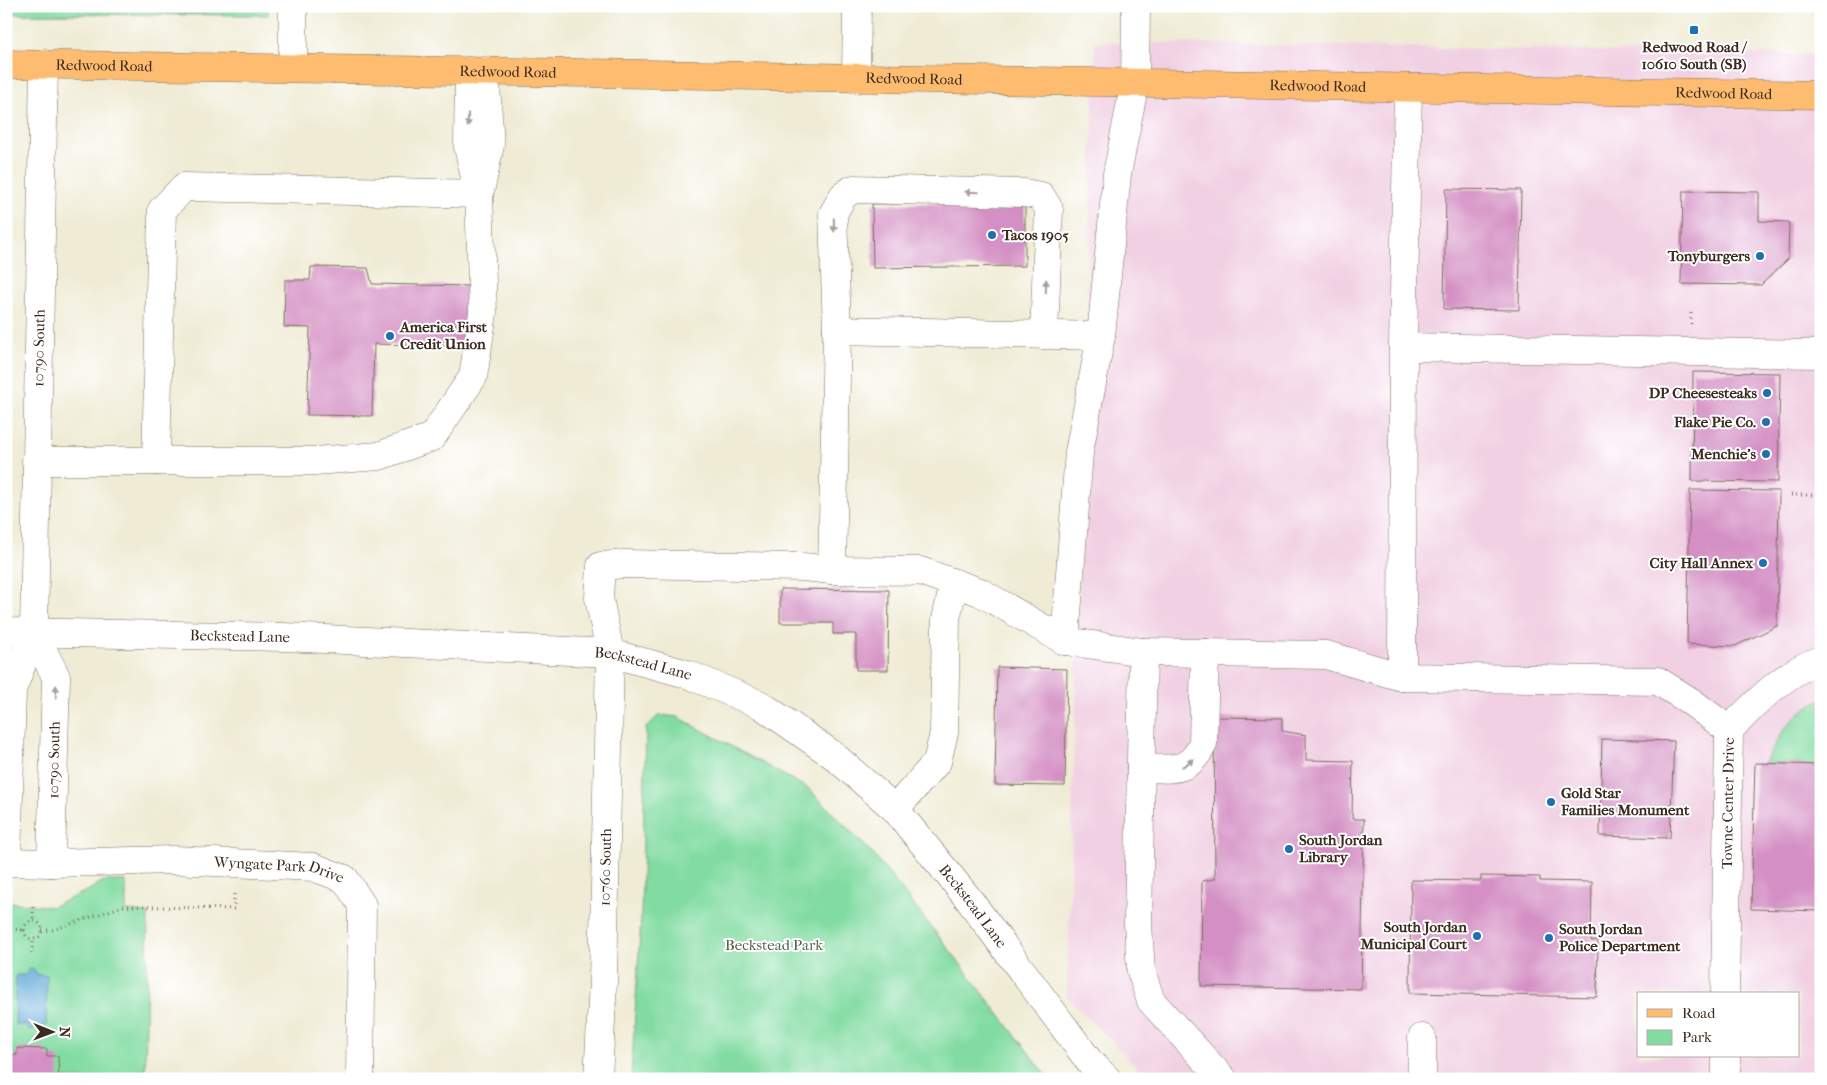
<svg xmlns="http://www.w3.org/2000/svg" width="1827" height="1085" viewBox="0 0 1827 1085" font-family="'IM FELL French Canon',serif">
<style>
.built{fill:#f1d0e3;fill-rule:evenodd}
.green{fill:#82dca2;stroke:#5e8360}
.water{fill:#65abdb;stroke:#506a7c}
.building{fill:#d490c4}
.lines{fill:none;stroke-linecap:round;stroke-linejoin:round}
.minor-casing{stroke:#7a6e5e;stroke-width:29}
.major-casing{stroke:#7a6e5e;stroke-width:29}
.path{stroke:#7a6e5e;stroke-width:3;stroke-dasharray:1 4;stroke-linecap:butt}
.minor{stroke:#fff;stroke-width:28}
.major{stroke:#fdbc70;stroke-width:28}
.oneway{fill:#a79f9a}
.poi-dot{fill:#1f6fb2;stroke:#fff;stroke-width:2}
.labels{text-anchor:middle;dominant-baseline:central;stroke-width:4;stroke-linejoin:round;paint-order:stroke}
.poi-label{font-size:15px;font-weight:bold;fill:#3b2a1e;stroke:#fff;text-anchor:end}
.street-label{font-size:15px;fill:#3b2a1e;stroke:#fff}
.park-label{font-size:15px;fill:#505f46;stroke:#fff}
</style>
<rect width="100%" height="100%" fill="#fff"/>
<filter id="ink" filterUnits="userSpaceOnUse"><feTurbulence type="fractalNoise" baseFrequency=".02" numOctaves="2"/><feDisplacementMap in="SourceGraphic" scale="10" xChannelSelector="R" yChannelSelector="G"/><feConvolveMatrix kernelMatrix="1 2 1 2 8 2 1 2 1" color-interpolation-filters="sRGB"/></filter>
<filter id="wash" filterUnits="userSpaceOnUse"><feTurbulence type="fractalNoise" baseFrequency=".0096" numOctaves="4" result="noise"/><feDisplacementMap in="SourceGraphic" scale="20" xChannelSelector="R" yChannelSelector="G"/><feGaussianBlur stdDeviation="1.12" result="paint"/><feColorMatrix in="noise" values="0 0 0 0 0 0 0 0 0 0 0 0 0 0 0 0 0 1.4 0 .05"/><feComposite in="paint" operator="in"/></filter>
<g filter="url(#wash)">
<rect width="100%" height="100%" fill="#efebd4"/>
<path class="built" d="M1095,42L1821,55V1079H1149L1067,997ZM1638,994H1798V1056H1638Z"/>
<path class="green" d="M6,6H268V15L6,14Z
M1821,699V765L1765,763C1780,733 1790,716 1821,699Z
M659,715L678,717L809,789L872,853L948,948L1049,1079H631L641,918L646,728Z
M103,881H126V911L148,913L145,1079H6V911L9,902L51,907L89,890Z"/>
<path class="water" d="M31,969L34,970L38,975H47L46,1026H37L34,1030L31,1031L27,1029L26,1025H15L16,975H26L28,970Z"/>
<g id="blocks">
<path class="building" d="M1446,189L1521,190L1519,310L1444,309Z
M1683,191L1759,192V221L1789,222L1788,259L1761,285L1681,284Z
M1025,203V266L873,268L872,204Z
M311,267L368,268L372,284L471,286L470,347L374,344L372,416L307,415L310,328L284,327L285,280H310Z
M1693,372L1780,373L1778,482L1692,481Z
M1690,490L1779,491L1777,626L1735,646L1687,644Z
M780,589L889,590L888,670H856V634H833V623H780Z
M997,667L1067,669L1065,786L995,785Z
M1214,717L1282,718V731L1306,735V760L1353,761L1352,819H1364L1361,989L1201,986L1202,881L1215,879Z
M1602,739L1674,741L1670,838L1600,836Z
M1755,763L1821,765V911L1751,909Z
M1481,876L1540,877V881L1592,882L1591,941H1598L1597,997L1410,993L1411,880L1481,881Z
M17,1048L47,1049V1056H58L59,1079H6V1055H17Z"/>
</g>
</g>
<g filter="url(#ink)">
<use href="#blocks" fill-opacity="0" stroke="#7a6e5e" stroke-width="1"/>
<g class="lines">
<defs>
<g id="minor">
<path d="M1136,6L1135,82L1117,174L1101,336L837,330L832,570L920,571L980,592L1065,641L1143,652"/>
<path d="M293,68V6"/>
<path d="M856,79L857,6"/>
<path d="M1408,88L1403,347L1821,354"/>
<path d="M481,187L490,145L485,71"/>
<path d="M837,330L833,214L843,196L853,189L1024,193L1041,196L1049,209L1044,335"/>
<path d="M36,461H315L379,456L432,437L473,377L483,313L479,194L468,147L469,71"/>
<path d="M156,461L162,210L184,187L479,194"/>
<path id="s1" d="M6,632L284,637L610,653L687,674L761,705L833,755L895,809L967,897L1089,1061L1107,1079"/>
<path d="M34,632L56,677L51,863"/>
<path d="M1065,641L1079,452L1101,336"/>
<path d="M1402,677L1403,347"/>
<path d="M1141,768C1171,768 1188,775 1203,744L1205,653"/>
<path d="M895,809L937,762L944,733L946,619L954,583"/>
<path id="s2" d="M6,862L51,863L175,860L313,867L345,879L362,905L360,1079"/>
<path id="s3" d="M7,862L12,690L34,632L44,64"/>
<path id="s4" d="M1725,994L1729,730C1755,704 1785,671 1821,660"/>
<path d="M1726,1056V1079"/>
<path id="s5" d="M598,1079L603,981L610,653L599,598L601,566L624,564L803,567L832,570"/>
<path d="M1223,1079L1151,1001L1141,971L1138,924L1143,652L1326,655L1402,677L1658,681L1690,701L1729,730"/>
<path d="M1422,1079V1038"/>
</g>
<g id="major">
<path id="s6" d="M6,64L651,74L1821,95"/>
</g>
</defs>
<use href="#minor" class="minor-casing"/>
<use href="#major" class="major-casing"/>
<path class="path" d="M1691,324V311
M1791,495H1821
M33,907V921
M24 930a9 9 0 1 1 18 0a9 9 0 1 1-18 0Z
M6,929L24,930
M42,930H53L123,906L234,909V890
M32,953L33,940"/>
<use href="#minor" class="minor"/>
<use href="#major" class="major"/>
</g>
<defs><path id="oneway-solid" d="M-6-.8H1V-3.2L6.5 0L1 3.2V.8H-6Z" transform="scale(1.25)"/></defs>
<g class="oneway">
<use href="#oneway-solid" transform="translate(468 120) rotate(91)"/>
<use href="#oneway-solid" transform="translate(972 192) rotate(-179)"/>
<use href="#oneway-solid" transform="translate(834 225) rotate(88)"/>
<use href="#oneway-solid" transform="translate(1046 286) rotate(-88)"/>
<use href="#oneway-solid" transform="translate(56 692) rotate(-89)"/>
<use href="#oneway-solid" transform="translate(1188 763) rotate(-33)"/>
</g>
</g>
<g class="poi-dot">
<rect x="1689" y="25" width="10" height="10" rx="2.5"/>
<circle cx="992" cy="235" r="5"/>
<circle cx="1760" cy="256" r="5"/>
<circle cx="390" cy="336" r="5"/>
<circle cx="1767" cy="393" r="5"/>
<circle cx="1766" cy="422" r="5"/>
<circle cx="1766" cy="454" r="5"/>
<circle cx="1763" cy="563" r="5"/>
<circle cx="1551" cy="802" r="5"/>
<circle cx="1289" cy="849" r="5"/>
<circle cx="1477" cy="936" r="5"/>
<circle cx="1549" cy="938" r="5"/>
</g>
<g class="labels">
<g class="poi-label">
<text x="1694" y="47" text-anchor="middle">Redwood Road /<tspan x="1694" dy="17">10610 South (SB)</tspan></text>
<text x="1002" y="235" text-anchor="start">Tacos 1905</text>
<text x="1750" y="256">Tonyburgers</text>
<text x="400" y="327" text-anchor="start">America First<tspan x="400" dy="17">Credit Union</tspan></text>
<text x="1757" y="393">DP Cheesesteaks</text>
<text x="1756" y="422">Flake Pie Co.</text>
<text x="1756" y="454">Menchie's</text>
<text x="1753" y="563">City Hall Annex</text>
<text x="1561" y="793" text-anchor="start">Gold Star<tspan x="1561" dy="17">Families Monument</tspan></text>
<text x="1299" y="840" text-anchor="start">South Jordan<tspan x="1299" dy="17">Library</tspan></text>
<text x="1467" y="927">South Jordan<tspan x="1467" dy="17">Municipal Court</tspan></text>
<text x="1559" y="929" text-anchor="start">South Jordan<tspan x="1559" dy="17">Police Department</tspan></text>
</g>
<g class="street-label">
<text stroke="none"><textPath href="#s6" startOffset="98">Redwood Road</textPath></text>
<text stroke="none"><textPath href="#s6" startOffset="502">Redwood Road</textPath></text>
<text stroke="none"><textPath href="#s6" startOffset="908">Redwood Road</textPath></text>
<text stroke="none"><textPath href="#s6" startOffset="1312">Redwood Road</textPath></text>
<text stroke="none"><textPath href="#s6" startOffset="1718">Redwood Road</textPath></text>
<text stroke="none"><textPath href="#s3" startOffset="518">10790 South</textPath></text>
<text stroke="none"><textPath href="#s1" startOffset="234">Beckstead Lane</textPath></text>
<text stroke="none"><textPath href="#s1" startOffset="639">Beckstead Lane</textPath></text>
<text transform="translate(54 760) rotate(-89)">10790 South</text>
<text stroke="none"><textPath href="#s4" startOffset="191">Towne Center Drive</textPath></text>
<text stroke="none"><textPath href="#s5" startOffset="212">10760 South</textPath></text>
<text stroke="none"><textPath href="#s2" startOffset="274">Wyngate Park Drive</textPath></text>
<text stroke="none"><textPath href="#s1" startOffset="1059">Beckstead Lane</textPath></text>
</g>
<g class="park-label">
<text x="774" y="945">Beckstead Park</text>
</g>
</g>
<rect width="1827" height="1085" fill="none" stroke="#fff" stroke-width="25"/>
<rect x="1637" y="992" width="162" height="65" fill="#ffffff" stroke="#b1aaa5"/>
<rect x="1647" y="1009" width="25" height="8" fill="#fdbc70" stroke="#b1aaa5"/>
<text x="1682" y="1018" font-size="15" fill="#3b2a1e">Road</text>
<rect x="1647" y="1030" width="25" height="15" fill="#82dca2" stroke="#b1aaa5"/>
<text x="1682" y="1042" font-size="15" fill="#3b2a1e">Park</text>
<g transform="translate(52 1032) rotate(91)" stroke="#ffffff" stroke-width="4" paint-order="stroke">
<path d="M0-4L9 19L0 12L-9 19Z" fill="#3b2a1e"/>
<text y="-8" font-size="14" font-weight="bold" text-anchor="middle" fill="#3b2a1e">N</text>
</g>
</svg>
